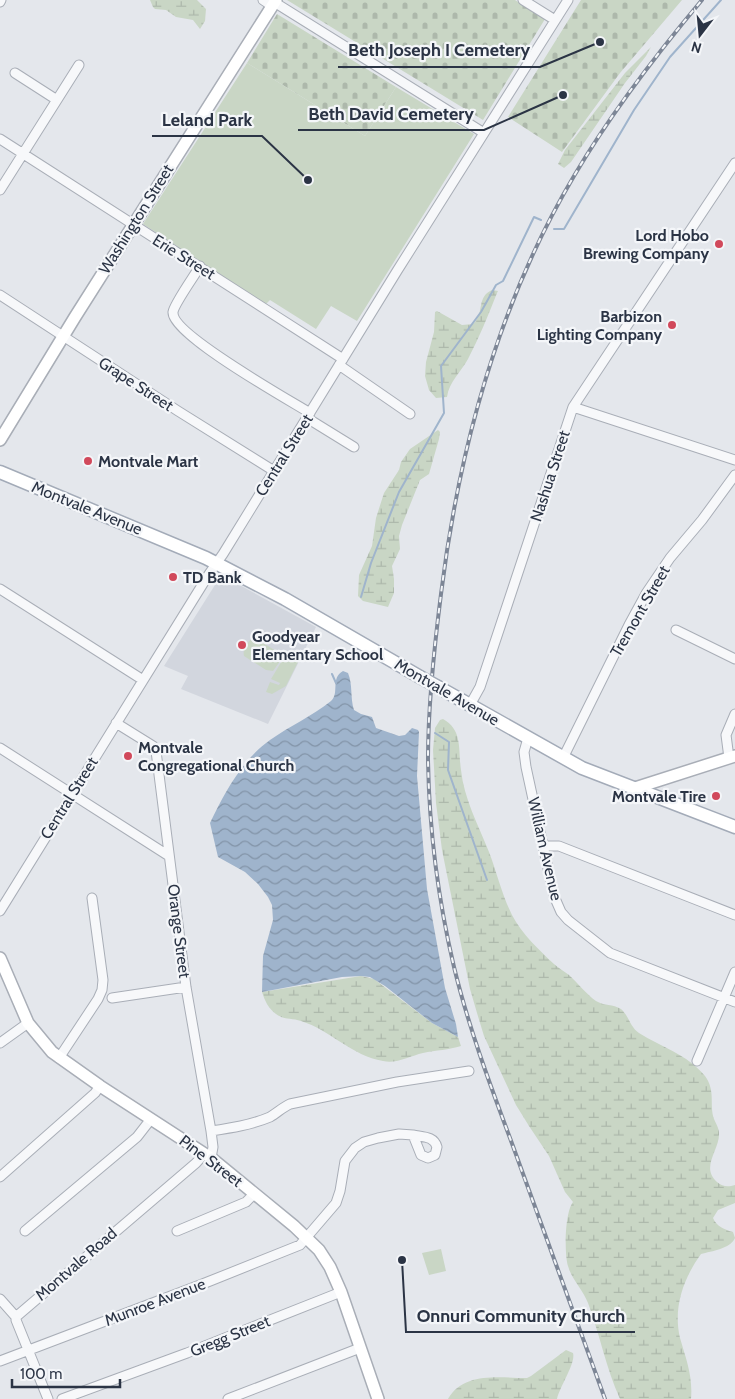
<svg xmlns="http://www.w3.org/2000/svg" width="735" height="1399" viewBox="0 0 735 1399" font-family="Cabin,sans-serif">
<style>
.built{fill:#d2d6de}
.wetland{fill:url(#wetland-marsh)}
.cemetery{fill:url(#cemetery-stones)}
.park{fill:#c9d6c5}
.water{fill:url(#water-waves)}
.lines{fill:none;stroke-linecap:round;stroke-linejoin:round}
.stream{stroke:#9fb4cc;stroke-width:2}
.street-casing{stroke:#a9aeb7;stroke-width:11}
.secondary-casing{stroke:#a9aeb7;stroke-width:14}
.primary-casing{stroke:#a3abb8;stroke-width:15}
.street{stroke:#f7f8fa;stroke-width:9}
.secondary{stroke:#fff;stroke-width:11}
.primary{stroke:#fff;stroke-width:12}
.rail-casing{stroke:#7d8696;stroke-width:4}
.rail{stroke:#f4f6f9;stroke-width:2;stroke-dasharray:5.5;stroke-linecap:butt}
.primary-bridge-casing{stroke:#a3abb8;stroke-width:15;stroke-linecap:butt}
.primary-bridge{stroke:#fff;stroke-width:12}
.poi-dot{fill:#d1495b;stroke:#f4f6f9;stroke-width:2}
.labels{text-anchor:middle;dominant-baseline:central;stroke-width:4.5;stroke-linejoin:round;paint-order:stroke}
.street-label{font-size:16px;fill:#2b3445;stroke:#f4f6f9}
.poi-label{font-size:16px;font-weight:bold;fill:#2b3445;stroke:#f4f6f9;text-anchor:start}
.leader{fill:none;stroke:#2b3445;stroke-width:2}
.callout-dot{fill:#2b3445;stroke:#f4f6f9;stroke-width:2}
.callout-label{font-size:18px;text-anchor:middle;font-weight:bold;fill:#2b3445;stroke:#f4f6f9;stroke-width:4.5;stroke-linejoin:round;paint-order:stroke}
</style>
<defs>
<pattern id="wetland-marsh" width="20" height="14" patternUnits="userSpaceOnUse" patternTransform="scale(1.25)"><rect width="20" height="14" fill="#c9d6c5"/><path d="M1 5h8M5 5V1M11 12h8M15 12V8" fill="none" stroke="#adb8ab"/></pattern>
<pattern id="cemetery-stones" width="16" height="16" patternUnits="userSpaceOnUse" patternTransform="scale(1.25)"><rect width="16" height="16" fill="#c9d6c5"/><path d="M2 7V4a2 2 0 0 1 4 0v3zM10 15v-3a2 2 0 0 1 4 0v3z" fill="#adb8ab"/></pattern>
<pattern id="water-waves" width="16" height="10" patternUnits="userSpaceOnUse" patternTransform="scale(1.25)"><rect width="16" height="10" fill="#9fb4cc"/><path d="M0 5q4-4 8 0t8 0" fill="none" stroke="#8293a7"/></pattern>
</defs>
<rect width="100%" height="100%" fill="#e4e7ec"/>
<path class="built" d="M220,577H225L316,627L268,724L181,689L188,676L164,666Z"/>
<path class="wetland" d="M150,0H197L206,9L205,21L200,29L193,20L176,17L166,10L155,9L153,7Z
M651,47L646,56L625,83L571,162L564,168L558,164L565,150L625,73Z
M492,290L498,291L497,293C488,316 479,338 468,359C461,372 449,382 447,397L436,398L429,390L425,376L426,362L434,332L435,312L437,311L462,325L473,324C485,313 476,297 492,290Z
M438,430L440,432L439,439L429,474L420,480L402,525L399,536L400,549L392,566L394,579V593L388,607L363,601L358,596L359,575L372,546L376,518L384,493L399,470L401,462L410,449Z
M443,719C463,730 458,750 461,770C464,799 478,824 489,852C497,873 502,895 512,915C522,934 539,950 554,964C558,968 564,971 569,975C578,983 586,994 596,1001C604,1006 613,1004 621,1009C629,1016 630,1027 639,1033C661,1047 687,1054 705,1076C716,1091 709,1104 714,1119C716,1124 719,1128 719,1133C720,1150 700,1167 717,1182C723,1187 728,1187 735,1185V1203L718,1210L713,1218C716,1226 725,1230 733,1232L735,1238C730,1249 712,1251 701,1254C683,1279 673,1308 680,1338C686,1359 693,1376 691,1399H620C606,1368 600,1335 588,1303C583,1290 572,1280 568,1266C564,1253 565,1212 573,1202L565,1192L549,1156L529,1126L516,1105L484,1036L477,1013L470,989L442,850L436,803L433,750L435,728L440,720Z
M361,976L374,979L432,1023L458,1037L461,1046C449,1050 436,1050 423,1053C410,1056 397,1064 383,1061C352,1056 330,1030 301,1021C292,1018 284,1020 276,1014C268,1008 265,1001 262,992Z
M566,1350L573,1353C576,1363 560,1386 557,1399H448C464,1371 500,1378 527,1378L531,1376Z"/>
<path class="cemetery" d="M287,0H515L545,19L483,120Z
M581,0H682L620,73L562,152L508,117Z
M277,14L396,87L365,136L247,63Z"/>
<path class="park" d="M247,63L365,136L396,87L474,134L357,321L331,306L316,329L270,300L266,304L259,300L143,224Z
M255,638L281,654V660L273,671L266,670L244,656C242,649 248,639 255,638Z
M286,654L298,662L286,686L272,694L266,692L270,682L279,685L280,683L271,679Z
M441,1249L446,1271L429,1275L422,1253Z"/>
<path class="water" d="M343,671L348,673C353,685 350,698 354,710L361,714L372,717L376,728L399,736L405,735L412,728L418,730L419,732L417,776L427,889L445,988L456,1024L458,1037L432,1023L385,986L370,977L361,976L342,977L262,992L263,956L273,920L272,905L268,897L258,884L245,872L218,857L210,823C225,792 242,760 270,740C290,726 312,716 331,701C340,693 330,678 343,671Z"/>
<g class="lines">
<path class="stream" d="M554,229H564L634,110L670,57L721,0
M361,597L371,563L399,492L444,413L441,366L481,312L496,285L503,281L534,217L541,220
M332,674L336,683
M435,733L449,742L448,770L487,880"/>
<defs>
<path id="street" d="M263,0L272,6
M523,0L555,20
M0,2L1,0
M274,2L484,133
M15,73L57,100
M0,139L343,359
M0,190L79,65
M200,266C195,275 174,304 173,312C171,334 289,400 310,413
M0,295L178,411L274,471
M339,365L410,414
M573,407L735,163
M307,418L354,447
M0,589L143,680
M676,630L735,659
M470,705L480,687L573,407L735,460
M116,723L153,746L156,751L186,987L211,1131L213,1147L211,1158
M528,738L524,752L526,767L554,896L561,912L568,920L610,953L735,1002
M0,748L169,856
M563,758L629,625L647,592L670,558L702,520L735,475
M729,758L726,735L735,714
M544,846H559L735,915
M0,911L209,574L223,554L397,271L568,0
M112,998L186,987
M0,1043L28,1023
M59,1058L98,999L102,990L103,980L92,898
M697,1061L735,972
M211,1131C231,1128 251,1125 270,1117C277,1113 283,1107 290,1104L397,1082L469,1071
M0,1177L95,1093L100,1086
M25,1231L137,1137L151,1119
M177,1231L246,1202L254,1194
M0,1299L16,1317
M0,1361L200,1285L300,1245L336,1203L340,1191L345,1161L355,1148L364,1142L378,1138L399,1134L413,1135L421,1155L428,1158L435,1155L437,1147C434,1136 423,1137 413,1135
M48,1399L16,1320L17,1316L196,1163L204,1154
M62,1399L187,1353L341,1292
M228,1399L360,1348"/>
<path id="secondary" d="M0,440L75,317L276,0
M635,788L735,756
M0,958L28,1023L52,1052L100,1086L211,1158L294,1226L319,1250L330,1267L341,1292L378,1399"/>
<path id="primary" d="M0,472L206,558L285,599L420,677
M438,687L582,768L735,827"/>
</defs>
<use href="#street" class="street-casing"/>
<use href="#secondary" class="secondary-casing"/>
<use href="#primary" class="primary-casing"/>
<use href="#street" class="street"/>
<use href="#secondary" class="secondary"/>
<use href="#primary" class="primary"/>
<defs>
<path id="rail" d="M605,1399C574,1312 541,1225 510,1138C489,1082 468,1025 454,967C438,899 429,829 428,759C428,704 434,649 441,594C459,448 498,304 574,176C611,113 655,56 702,0"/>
</defs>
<use href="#rail" class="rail-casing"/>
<use href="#rail" class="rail"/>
<defs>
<path id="primary-bridge" d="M420,677L438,687"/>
</defs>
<use href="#primary-bridge" class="primary-bridge-casing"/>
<use href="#primary-bridge" class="primary-bridge"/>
</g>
<g class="poi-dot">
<circle cx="719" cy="244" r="5"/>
<circle cx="672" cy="325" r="5"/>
<circle cx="88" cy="461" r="5"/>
<circle cx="173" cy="577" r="5"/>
<circle cx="242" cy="645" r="5"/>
<circle cx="128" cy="756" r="5"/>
<circle cx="716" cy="796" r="5"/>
</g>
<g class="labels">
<g class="street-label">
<text transform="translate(136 219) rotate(-58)">Washington Street</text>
<text transform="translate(184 257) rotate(32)">Erie Street</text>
<text transform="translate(136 384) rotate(33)">Grape Street</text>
<text transform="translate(284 455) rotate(-58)">Central Street</text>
<text transform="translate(550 476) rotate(-72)">Nashua Street</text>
<text transform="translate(87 508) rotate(22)">Montvale Avenue</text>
<text transform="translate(640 611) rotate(-60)">Tremont Street</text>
<text transform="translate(447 692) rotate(30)">Montvale Avenue</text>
<text transform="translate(69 798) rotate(-58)">Central Street</text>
<text transform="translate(545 849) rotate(77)">William Avenue</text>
<text transform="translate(179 931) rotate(83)">Orange Street</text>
<text transform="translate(211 1161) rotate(37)">Pine Street</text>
<text transform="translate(76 1264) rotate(-41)">Montvale Road</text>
<text transform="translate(155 1302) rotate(-21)">Munroe Avenue</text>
<text transform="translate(230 1336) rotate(-22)">Gregg Street</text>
</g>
<g class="poi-label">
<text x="709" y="235" text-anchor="end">Lord Hobo<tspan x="709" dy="18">Brewing Company</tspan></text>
<text x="662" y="316" text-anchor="end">Barbizon<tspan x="662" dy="18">Lighting Company</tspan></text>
<text x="98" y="461">Montvale Mart</text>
<text x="183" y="577">TD Bank</text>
<text x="252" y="636">Goodyear<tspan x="252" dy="18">Elementary School</tspan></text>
<text x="138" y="747">Montvale<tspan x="138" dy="18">Congregational Church</tspan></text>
<text x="706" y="796" text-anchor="end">Montvale Tire</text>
</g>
</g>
<path class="leader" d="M600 42L540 67H338M563 95L484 130H298M308 180L262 136H152M402 1260L406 1332H635"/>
<g class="callout-dot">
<circle cx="600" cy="42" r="5"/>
<circle cx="563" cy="95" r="5"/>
<circle cx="308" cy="180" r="5"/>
<circle cx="402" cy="1260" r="5"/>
</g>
<g class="callout-label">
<text x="439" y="56">Beth Joseph I Cemetery</text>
<text x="391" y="120">Beth David Cemetery</text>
<text x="207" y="126">Leland Park</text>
<text x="521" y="1322">Onnuri Community Church</text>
</g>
<g transform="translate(700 35) rotate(196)" stroke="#f4f6f9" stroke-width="4" paint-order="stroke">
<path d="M0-4L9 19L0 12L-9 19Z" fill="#2b3445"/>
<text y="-8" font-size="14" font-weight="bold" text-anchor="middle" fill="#2b3445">N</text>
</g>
<path d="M12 1379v8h108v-8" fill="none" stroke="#2b3445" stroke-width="2.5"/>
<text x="20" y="1379" font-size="15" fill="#2b3445" stroke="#f4f6f9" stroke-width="4" paint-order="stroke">100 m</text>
</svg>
